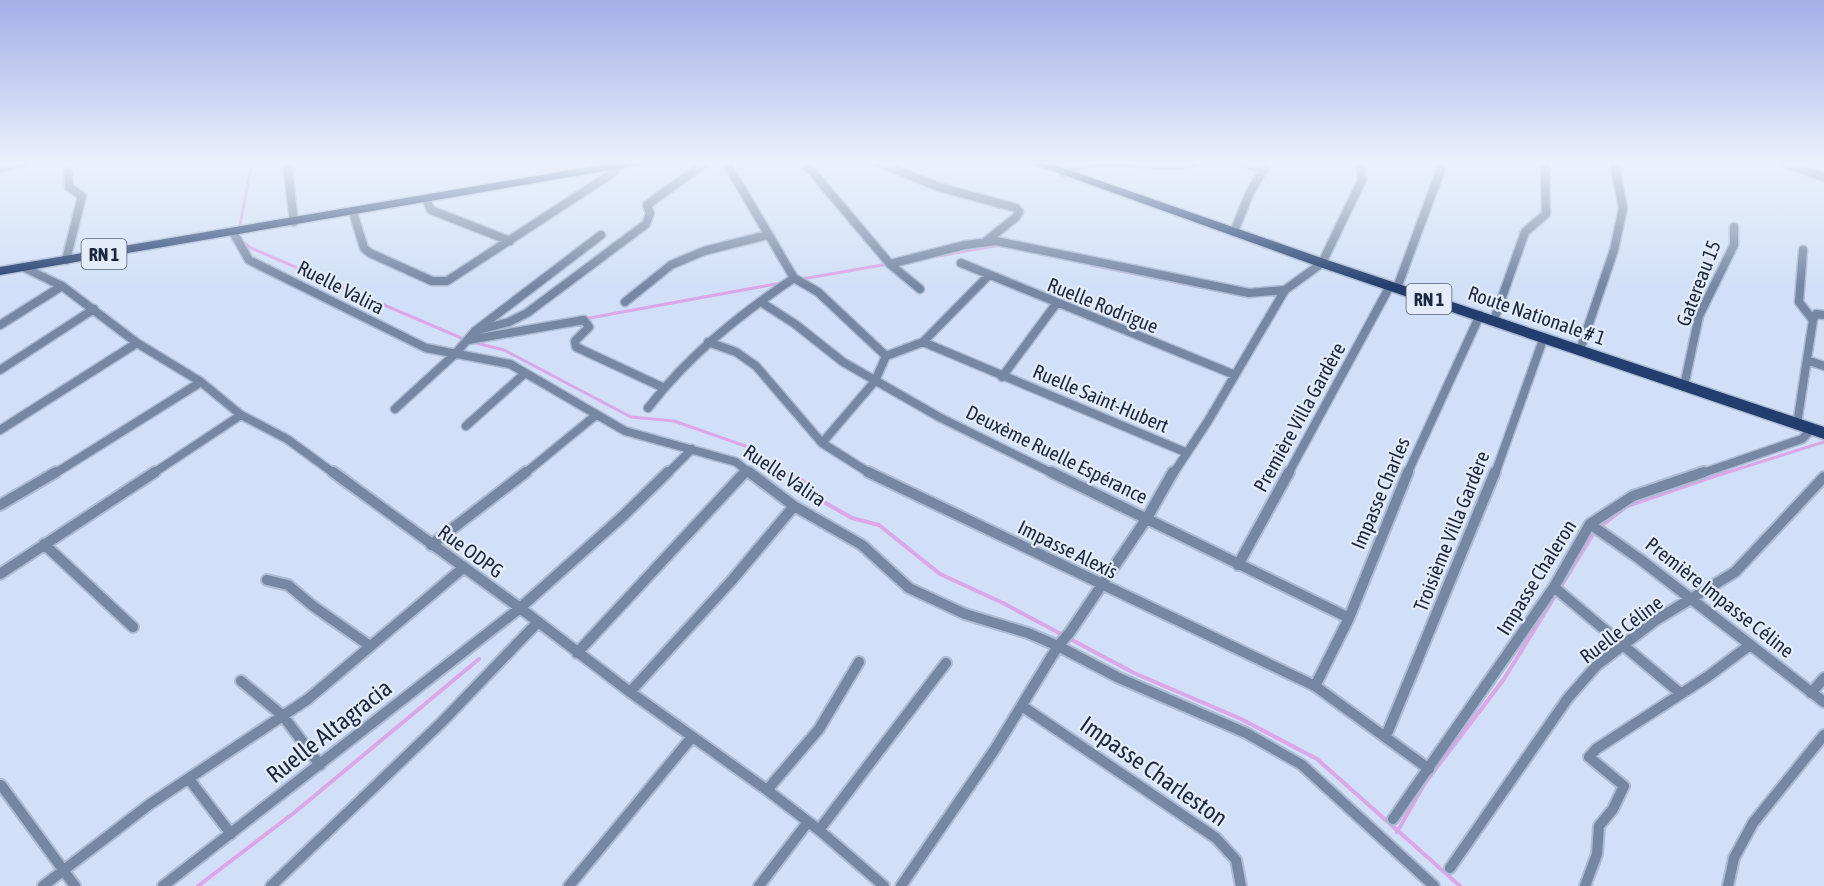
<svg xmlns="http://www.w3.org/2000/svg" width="1824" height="886" viewBox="0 0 1824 886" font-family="'Asap Condensed',sans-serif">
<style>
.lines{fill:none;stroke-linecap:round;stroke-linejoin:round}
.stream-far1{stroke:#dca7e6;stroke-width:3}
.stream{stroke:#dca7e6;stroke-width:4}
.street-far1-casing{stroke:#acbbd3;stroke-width:11}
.street-casing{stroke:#acbbd3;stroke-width:14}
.primary-casing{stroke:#acbbd3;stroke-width:3}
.street-far1{stroke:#7687a3;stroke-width:8}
.street{stroke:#7687a3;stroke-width:10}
.primary{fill:#233e6e;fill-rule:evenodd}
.labels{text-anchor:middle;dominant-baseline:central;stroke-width:4.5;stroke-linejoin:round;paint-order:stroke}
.shield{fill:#e5ecf9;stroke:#576377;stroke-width:1.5}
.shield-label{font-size:18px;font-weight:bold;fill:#1a283f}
.street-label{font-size:20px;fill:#1a283f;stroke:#e5ecf9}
.near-street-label{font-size:24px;fill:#1a283f;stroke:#e5ecf9}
</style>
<rect width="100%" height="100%" fill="#d1e0f8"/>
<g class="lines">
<path class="stream-far1" d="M239,230L252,162
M242,241L251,248L466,340
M938,256L1000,245
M1091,265L1249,297
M802,279L888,264
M584,319L781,283
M472,342L504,350L631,417L674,421L751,448L775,470L785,474
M1722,474L1824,442"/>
<path class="stream" d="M781,472L802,480L820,500L852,518L879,525L940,574L1003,603L1134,673L1241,719L1317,759L1460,886
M1600,527L1627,506L1726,472
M1397,832L1425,783L1504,679L1595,531
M198,886L295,812L479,659"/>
<defs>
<path id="street-far1" d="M287,162L294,222
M726,162L794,278L818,292L886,356L875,381L822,443
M804,162L890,264L920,289
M877,162L939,187L1016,208L1019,212L1016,217L985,242
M1240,162L1265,169
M1783,162L1824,177
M0,168L23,162
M1063,172C1102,150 1153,172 1195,162
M426,199L431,210L510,241
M353,212L364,248L370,253L432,281H447L614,172L616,167
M233,232L249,260L426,348L510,364L625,431L736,462L751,474
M1234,232L1250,192L1268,162
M1803,250L1799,302L1813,320
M66,260L82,196L69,187L68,162
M961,263L1235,375
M890,264L965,245L996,241L1249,293L1285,290
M23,267L62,286L137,343L201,382L241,415L287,439L335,474
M1397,288L1441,169L1439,162
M625,302L671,265L704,251L767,235
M761,302L795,324L843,362L939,417L1054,474
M1494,320L1525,232L1546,214L1545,162
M0,325L62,286
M475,331L509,322L527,313L646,224L650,213L647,205L706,162
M468,340L584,320L589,327L575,341L576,347L662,387
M708,342L736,352L756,366L822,443L871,474
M923,342L1185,452
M1580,350L1614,250L1623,208L1614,162
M886,356L923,342L988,276
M1807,360L1824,366
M0,370L94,309
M1002,377L1056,304
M1684,386L1699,316L1734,245V227
M648,408C689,355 739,315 794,278
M395,409L455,354L475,331L601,235
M1797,424L1813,320L1816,314L1824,315
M466,426L524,374
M0,430L137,343
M54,474L201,382
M152,474L241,415
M524,474L596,415
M667,474L692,449
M744,474L747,470
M1173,474L1208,421L1285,290L1322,263L1362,180L1360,162
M1288,474L1390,286
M1407,474L1480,315
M1495,474L1544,337
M1700,474L1802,439L1812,429"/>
<path id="street" d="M333,472L520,608L630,692L767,790L819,830L884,886
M749,472L794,506L862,545L909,588L965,614L1028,633L1058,646L995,749L901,886
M868,472L1315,686L1429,769
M1051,472L1349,618
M1173,472L1147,518L1070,632L1058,646L1119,678L1246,733L1302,765L1434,886
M0,505L56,472
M1590,524L1641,560L1824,702
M44,544L133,627
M431,545L526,472
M1238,565L1289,472
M0,574L155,472
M267,580L288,585L313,606L370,646
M1554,587L1680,693
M577,653L745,472
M241,681L283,716L320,765
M1315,686L1349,618L1408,472
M630,692L733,579L794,506
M1811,693L1824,678
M1022,706L1216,838L1236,860L1241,886
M1386,736L1495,472
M189,779L231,834
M1,785L75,886
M767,790L819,729L859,662
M1393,819L1554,587L1590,524L1633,496L1704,472
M819,830L946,663
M1450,868L1568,698L1597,665L1656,620L1735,572L1824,477
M43,886L150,804L308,699L463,568
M163,886L520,608L623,516L668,472
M271,886L441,723L538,622
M569,886L692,737
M759,886L808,822
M1585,886L1597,854L1599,826L1613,809L1624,786L1589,757L1596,749L1707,677L1750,645
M1728,886L1734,858L1753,823L1824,735"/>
<path id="primary" d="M618,162H645L639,165L0,275V267Z
M1028,162H1046L1327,260L1824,427V439L1317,266Z"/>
</defs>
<use href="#street-far1" class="street-far1-casing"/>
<use href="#street" class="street-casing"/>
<use href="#primary" class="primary-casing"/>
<use href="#street-far1" class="street-far1"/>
<use href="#street" class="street"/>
<use href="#primary" class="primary"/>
</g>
<linearGradient id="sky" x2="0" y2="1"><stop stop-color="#a3afe7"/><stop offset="0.57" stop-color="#eaf1fc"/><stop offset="1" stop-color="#eaf1fc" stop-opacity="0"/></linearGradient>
<rect width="1824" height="286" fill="url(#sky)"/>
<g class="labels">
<g class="shield">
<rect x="81.5" y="239" width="45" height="30" rx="4.5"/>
<rect x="1406.5" y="284" width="45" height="30" rx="4.5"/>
</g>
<g class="shield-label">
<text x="104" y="254">RN 1</text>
<text x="1429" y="299">RN 1</text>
</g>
<g class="street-label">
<text transform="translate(1698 283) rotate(-69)">Gatereau 15</text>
<text transform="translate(341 287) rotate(27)">Ruelle Valira</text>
<text transform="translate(1103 305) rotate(22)">Ruelle Rodrigue</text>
<text transform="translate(1537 315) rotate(19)">Route Nationale # 1</text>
<text transform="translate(1101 398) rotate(23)">Ruelle Saint-Hubert</text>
<text transform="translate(1299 417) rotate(-61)">Première Villa Gardère</text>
<text transform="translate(1057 454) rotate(26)">Deuxème Ruelle Espérance</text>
<text transform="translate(785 475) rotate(34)">Ruelle Valira</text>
<text transform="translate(1380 493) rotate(-67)">Impasse Charles</text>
<text transform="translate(1451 531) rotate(-68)">Troisième Villa Gardère</text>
<text transform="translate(1068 549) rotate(26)">Impasse Alexis</text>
<text transform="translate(471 551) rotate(36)">Rue ODPG</text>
<text transform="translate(1536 577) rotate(-58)">Impasse Chaleron</text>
<text transform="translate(1720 597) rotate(38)">Première Impasse Céline</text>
<text transform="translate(1621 629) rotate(-37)">Ruelle Céline</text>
</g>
<g class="near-street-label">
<text transform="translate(329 731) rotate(-38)">Ruelle Altagracia</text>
<text transform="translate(1154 771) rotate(35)">Impasse Charleston</text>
</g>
</g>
</svg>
